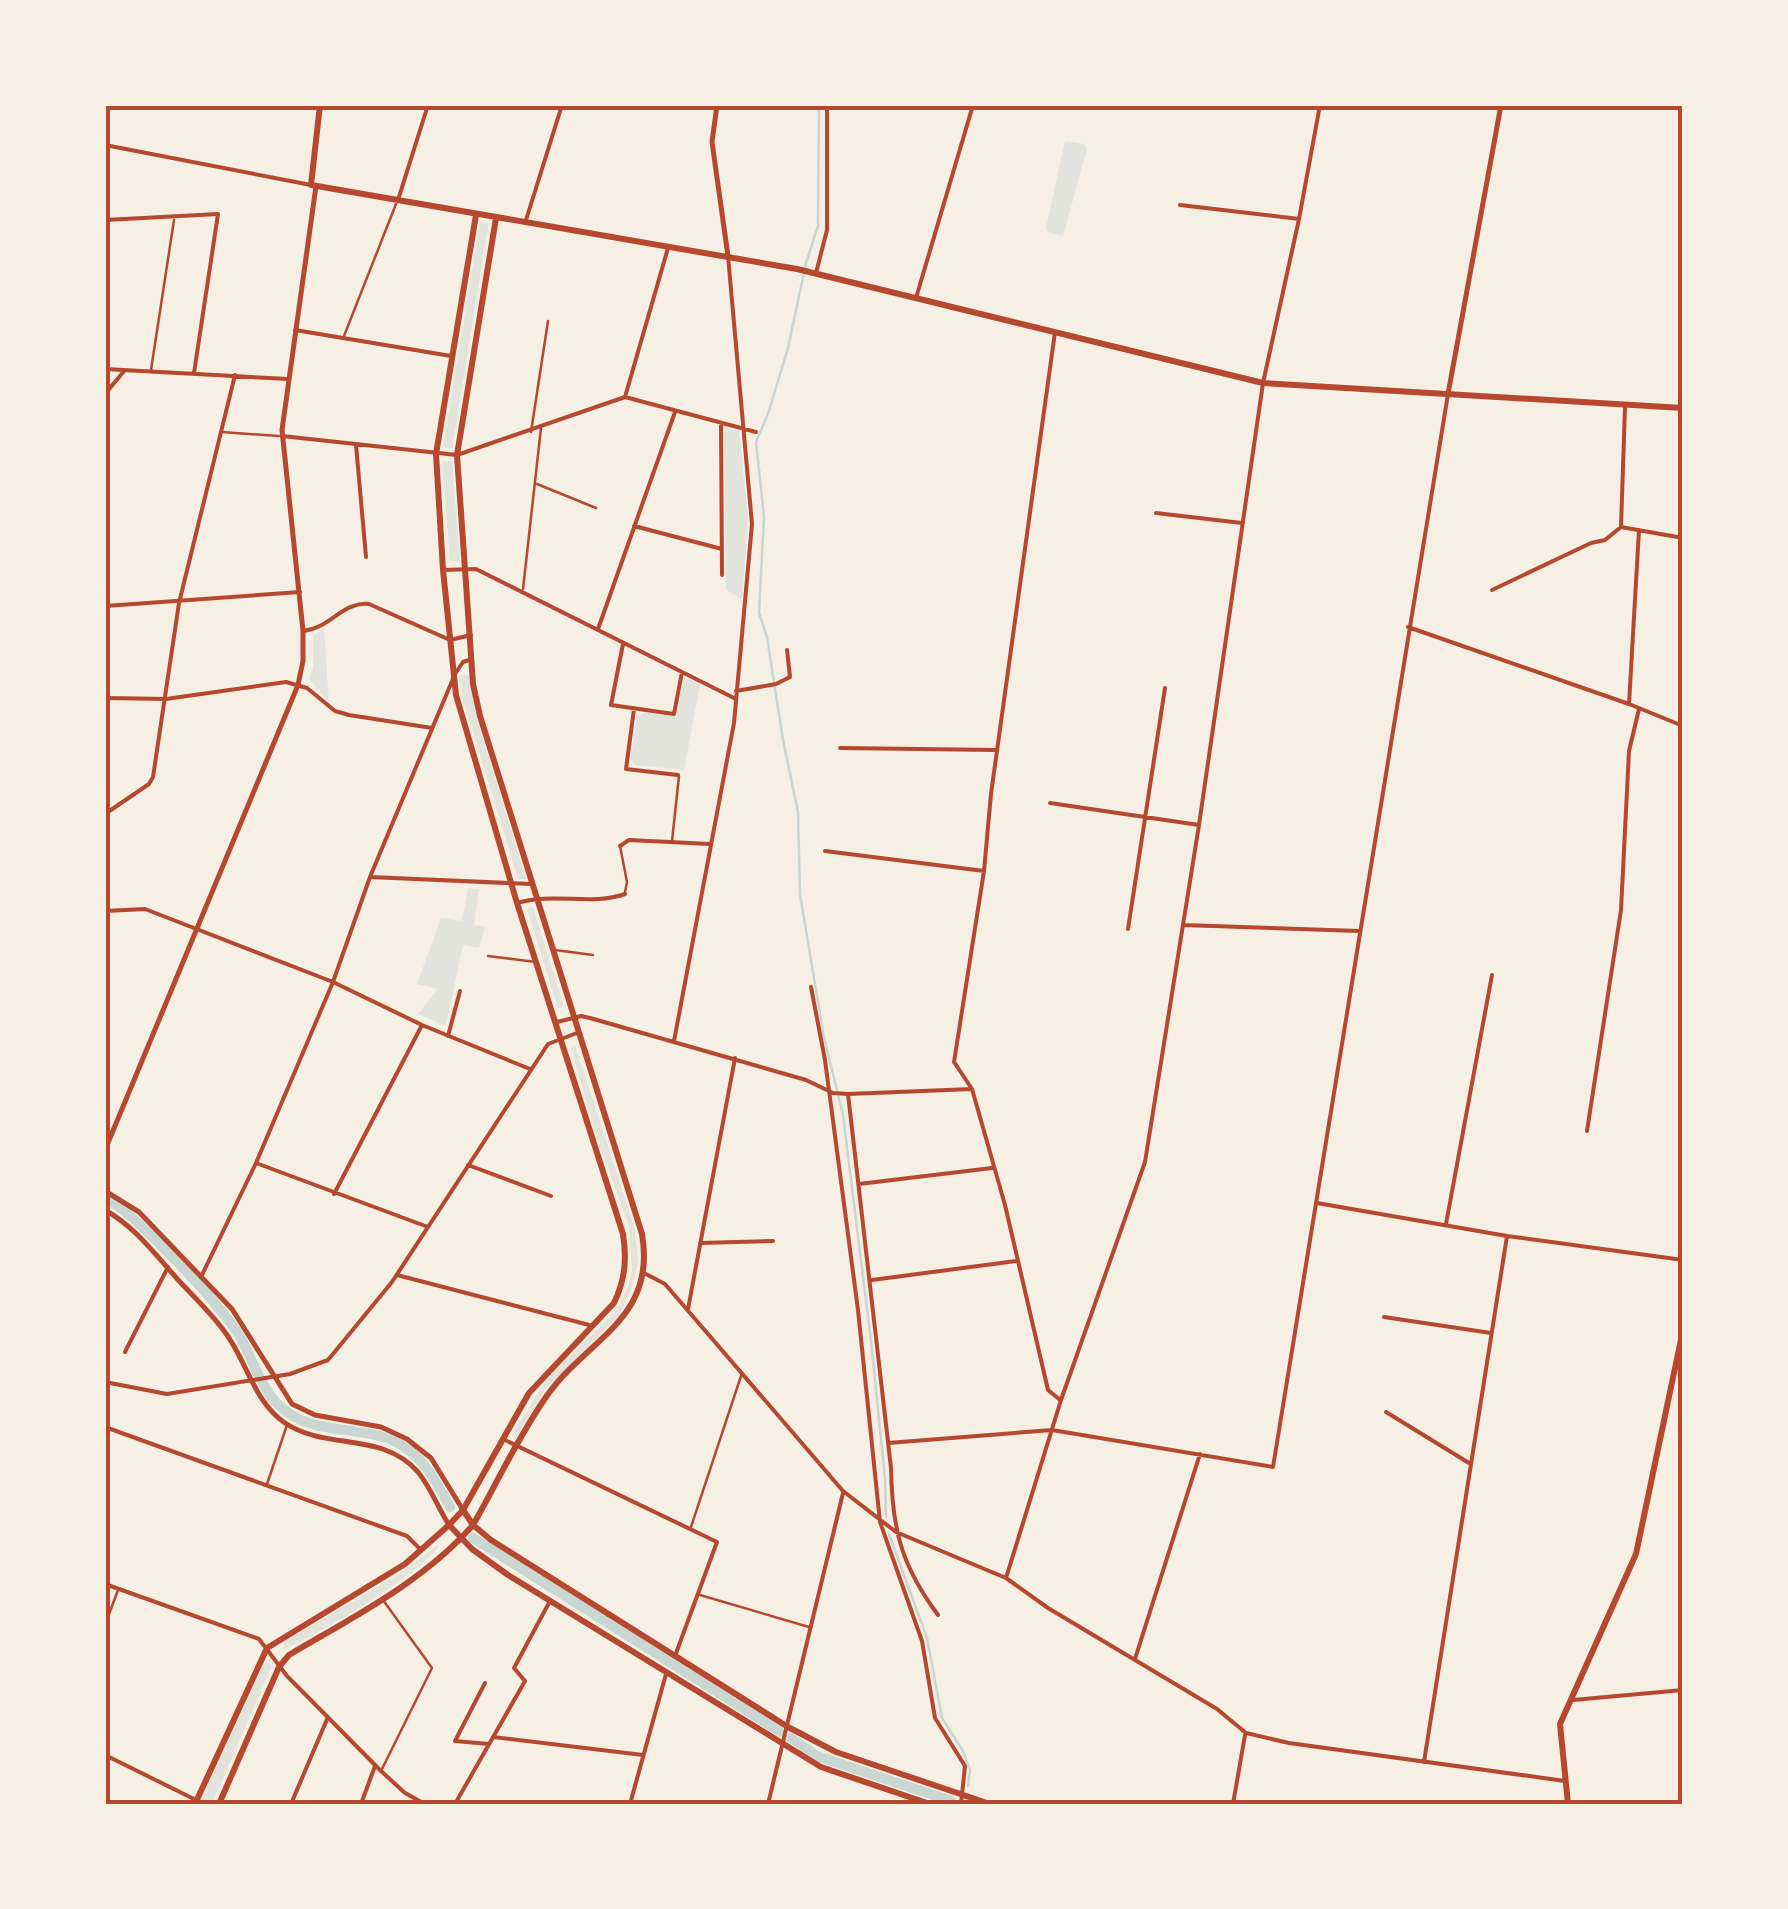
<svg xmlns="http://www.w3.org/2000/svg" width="1788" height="1909" viewBox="0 0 1788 1909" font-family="Barlow,sans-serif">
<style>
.green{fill:#e2e4dc}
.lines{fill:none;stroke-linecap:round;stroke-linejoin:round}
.stream{stroke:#c9d6d2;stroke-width:2.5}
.canal{stroke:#c9d6d2;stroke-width:10}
.service{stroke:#b5482f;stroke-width:2.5}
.minor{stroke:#b5482f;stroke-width:4}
.tertiary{stroke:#b5482f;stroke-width:5}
.secondary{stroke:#b5482f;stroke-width:6}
.neatline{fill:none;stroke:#b5482f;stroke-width:4}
</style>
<rect width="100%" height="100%" fill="#f6efe4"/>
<path class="green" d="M1065,141L1084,144L1087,149L1063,236L1048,232L1046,228Z
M480,222L489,223L452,449L443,447Z
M727,429L739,431L748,519L742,599L726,590L724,432Z
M452,461L460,561H450L442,462Z
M324,628L329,702L309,679L313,668V636Z
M469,675L474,710L526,879H518L462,697L459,676Z
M689,679L700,685L684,770L635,765L631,759L637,716L644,713L676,716L683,681Z
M468,888L479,889L474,925L485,927L479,948L463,945L446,1026L418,1014L438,989L417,984L441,918L462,921Z
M533,907L564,1007L558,1008L527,909Z
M575,1045L635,1229L638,1263L631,1290L620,1314L545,1390L516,1438L512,1435L546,1380L616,1311L628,1287L632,1271L629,1226L601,1150L571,1049Z
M439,1544C435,1565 308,1642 283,1649L285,1641L400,1574Z
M265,1661L272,1666L212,1804H200Z"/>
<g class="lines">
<path class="stream" d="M819,105L818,226L806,263L788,348L768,414L756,442L764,517L759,613L767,637L783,740L798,812L800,894L824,1037L843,1115L871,1341L885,1478L886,1517
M889,1534L927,1638L942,1718L963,1751L970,1770L968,1786"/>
<path class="canal" d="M105,1198C134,1212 221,1306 239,1335C253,1359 260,1388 281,1407C318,1441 372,1420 410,1451C428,1465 439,1487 450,1507
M473,1538L779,1731
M791,1738L817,1756L951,1801"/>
<path class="service" d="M344,336L396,204
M151,370L174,220
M222,432L279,436
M531,432L548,321
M537,484L596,508
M523,589L541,428
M672,841L679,776
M620,846L627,882L625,892
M555,950L593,955
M488,956L536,962
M267,1484L287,1425
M691,1527L742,1373
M700,1595L809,1627
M105,1625L118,1590
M382,1769L432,1668L383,1600"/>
<path class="minor" d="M105,145L311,185
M398,200L428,105
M1180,205L1299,219
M105,220L218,214L194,373
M526,220L562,105
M816,273L827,230V105
M916,298L973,105
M295,330L451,356
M1055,332L991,794L984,871L954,1062L972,1089L1005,1205L1048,1390L1059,1399
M105,369L288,379
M105,394L125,370
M625,397L668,248
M721,425L722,575
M282,436L457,455L625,397L756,432
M356,445L366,557
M1156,513L1242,523
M634,526L722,549
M1621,527L1625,407
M443,570L476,569L736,699
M1492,590L1591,543L1605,540L1621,527L1683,538
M105,606L300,592
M1408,627L1629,704L1683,726
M598,629L675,412
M303,631C329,629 343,601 369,604L450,640L471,635
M623,644L611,705L674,714L682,672
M736,691L776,684L790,677L787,650
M105,698L166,699L286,682L307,688L335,711L349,715L432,728
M1629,704L1639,530
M634,709L626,769L678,775
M840,748L997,750
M1050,803L1199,825
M105,814L149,784L153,777L179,603L235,375
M620,846L629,840L710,844
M825,851L984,871
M370,877L530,884
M517,903C553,892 591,906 625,894
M105,911L145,909L333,982L422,1025L530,1069
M1183,925L1359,931
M1128,929L1165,688
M811,987L825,1060L858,1310L880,1522L922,1641L935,1718L965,1766L961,1804
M557,1022L581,1016L590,1018L806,1080L833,1093L848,1094L972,1089
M448,1036L460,991
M674,1041L734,723L752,524L728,256
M848,1094L891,1468C892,1529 901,1565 938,1615
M1587,1131L1621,910L1629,751L1639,709
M256,1163L428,1227
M468,1165L551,1196
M859,1184L992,1168
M334,1194L422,1025
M1317,1203L1507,1236L1683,1260
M1446,1224L1492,975
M700,1243L773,1241
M644,1273L665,1284L843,1491L896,1532L1006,1578L1048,1608L1217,1709L1246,1733L1289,1743L1565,1781
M397,1275L593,1326
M201,1277L256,1163L333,982L370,877L455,674L463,662L472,659
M872,1280L1016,1261
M688,1309L735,1058
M1384,1317L1491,1333
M125,1352L168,1267
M105,1382L167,1394L290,1374L328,1360L392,1282L548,1044L577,1033
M1386,1412L1469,1463
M105,1427L407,1536L421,1550
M503,1439L717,1542L675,1656
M888,1443L1052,1430L1273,1467L1448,394
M1006,1578L1061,1400L1145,1162L1199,825L1263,383L1299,219L1320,105
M105,1584L259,1639L287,1676L381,1771L405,1793L425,1804
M1135,1659L1200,1454
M485,1683L455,1741L489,1744
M1573,1700L1683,1690
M493,1737L643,1755
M105,1755L196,1800
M1424,1762L1507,1236
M291,1804L328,1717
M361,1804L375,1766
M455,1804L525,1681L514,1668L550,1601
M630,1804L666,1674
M768,1804L843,1493
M1233,1804L1245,1735"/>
<path class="tertiary" d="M717,105L712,142L728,256
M1448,394L1501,105
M105,1150L298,685L303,661V631L282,430L316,186
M105,1191L139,1212L232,1309L292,1404L315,1415L381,1427L407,1439L431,1458L463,1510
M105,1210C137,1228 157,1257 181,1283C197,1300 214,1316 227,1335C247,1363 255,1403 285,1423C327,1451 382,1431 418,1472C431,1488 438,1508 449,1525"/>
<path class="secondary" d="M320,105L311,185L797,269L1263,383L1683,408
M463,1510L473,1525L491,1540L788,1727L836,1752L990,1804
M449,1525L472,1549L508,1575L821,1767L930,1804
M195,1804L267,1648L405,1564L449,1525L463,1510L529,1393L614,1303C625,1280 627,1260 623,1234L517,903L456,695L443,570L436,454L476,215
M219,1804L279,1667L289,1655C353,1617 423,1582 473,1525C497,1483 518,1437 546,1397C586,1339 657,1320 642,1234L480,716L473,684L457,455L496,218
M1568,1804L1560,1724L1636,1554L1683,1330"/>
</g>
<rect width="1788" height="1909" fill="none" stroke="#f6efe4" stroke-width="215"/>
<rect x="108" y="108" width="1572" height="1694" class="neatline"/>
</svg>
